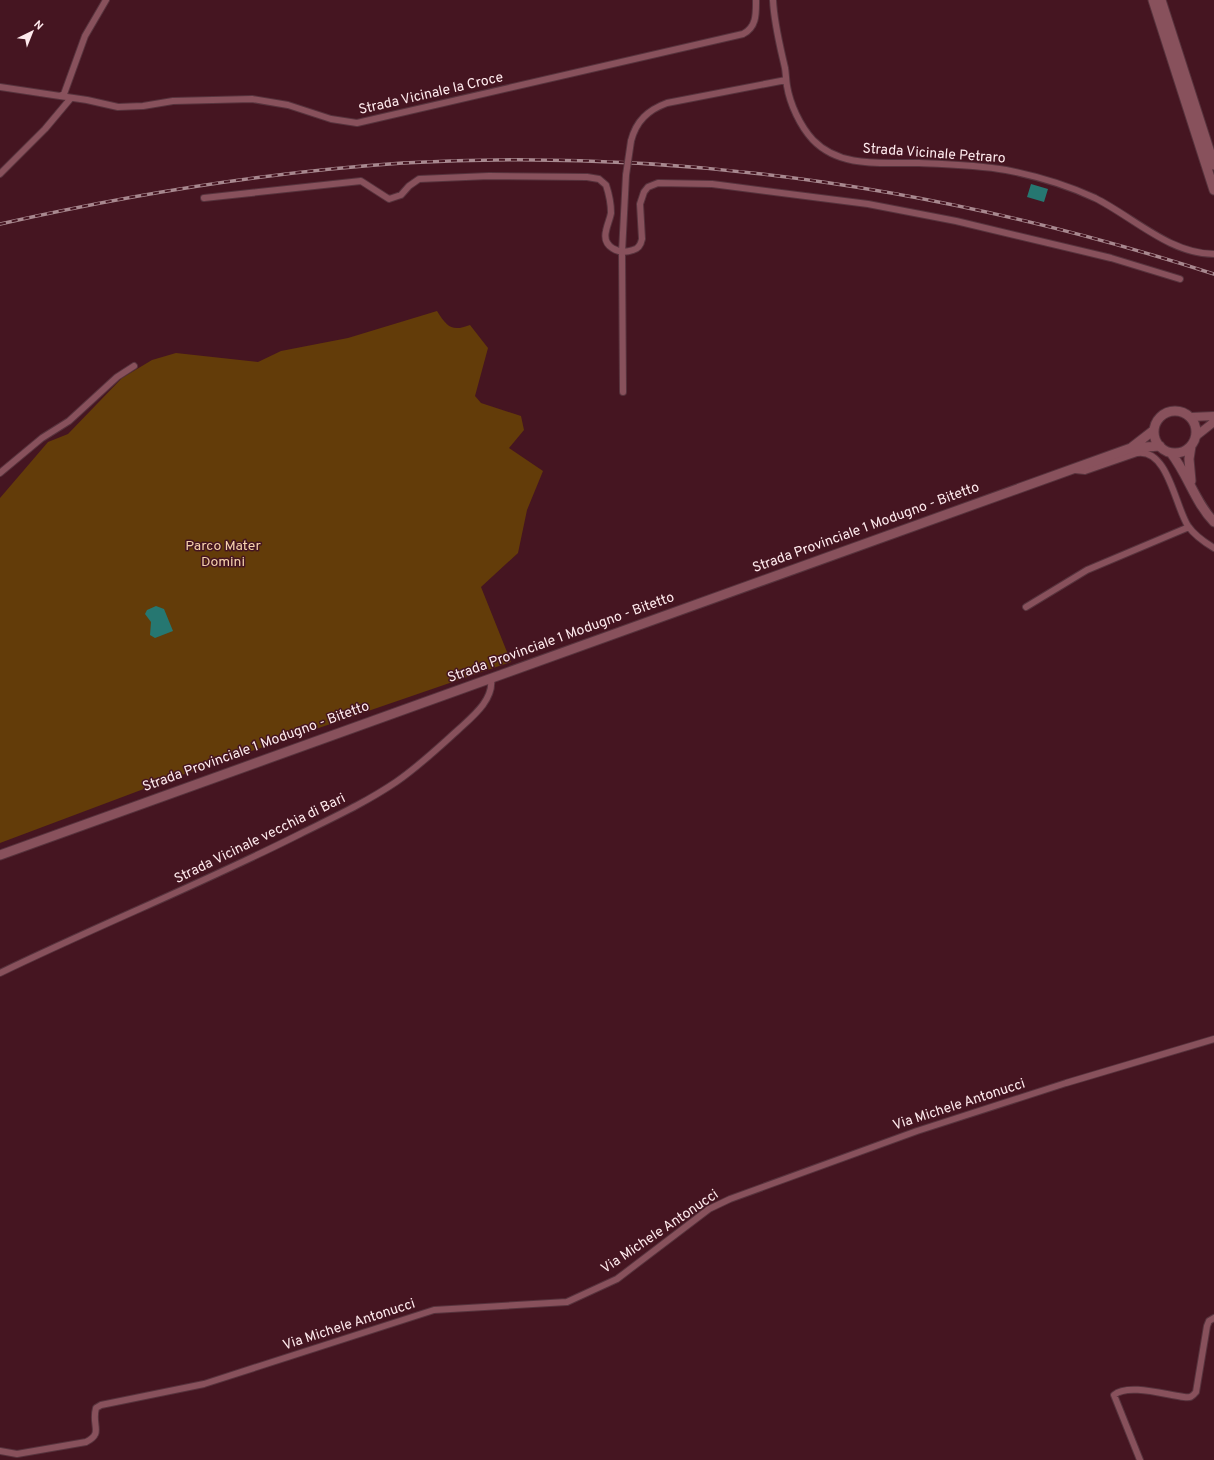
<svg xmlns="http://www.w3.org/2000/svg" width="1214" height="1460" viewBox="0 0 1214 1460" font-family="Overpass,sans-serif">
<style>
.green{fill:#633c09}
.water{fill:#267771}
.lines{fill:none;stroke-linecap:round;stroke-linejoin:round}
.minor-casing{stroke:#57333d;stroke-width:8}
.tertiary-casing{stroke:#57333d;stroke-width:10}
.secondary-casing{stroke:#57333d;stroke-width:11}
.minor{stroke:#88515c;stroke-width:6}
.tertiary{stroke:#88515c;stroke-width:8}
.secondary{stroke:#88515c;stroke-width:9}
.rail-casing{stroke:#a8888f;stroke-width:3.5}
.rail{stroke:#451521;stroke-width:2;stroke-dasharray:6;stroke-linecap:butt}
.minor-bridge-casing{stroke:#57333d;stroke-width:8;stroke-linecap:butt}
.minor-bridge{stroke:#88515c;stroke-width:6}
.labels{text-anchor:middle;dominant-baseline:central;stroke-width:3;stroke-linejoin:round;paint-order:stroke}
.street-label{font-size:14px;fill:#feeaed;stroke:#451521}
.park-label{font-size:14px;fill:#f5d1ac;stroke:#451521}
</style>
<rect width="100%" height="100%" fill="#451521"/>
<path class="green" d="M437,311C447,327 452,332 470,325L488,348L475,396L481,403L521,416L524,430L509,448L543,471L527,510L518,553L481,587L511,662L173,778L0,843V498L48,442L68,434L122,378L152,360L176,353L258,362L281,351L348,338Z"/>
<path class="water" d="M1031,184L1048,189L1044,202L1027,197Z
M156,606L164,609L173,631L155,638L150,635L151,622L145,614L147,610Z"/>
<g class="lines">
<defs>
<path id="minor" d="M773,0C774,23 780,46 785,68C786,74 786,80 787,86C790,104 800,126 813,140C841,169 884,162 919,163C946,164 980,165 1006,170C1037,176 1067,185 1095,198C1133,217 1170,254 1214,254
M0,87L60,96L64,94L85,36L106,0
M60,96L87,100L118,107L143,106L173,101L252,99L288,105L331,119L357,123L743,34C757,27 756,13 756,0
M631,141C636,121 648,110 667,103L786,80
M0,174L45,129L71,98
M204,198L361,181L389,199L401,195L409,186L419,179L489,176L587,177L599,179L606,185C609,194 611,203 611,213C610,219 607,225 606,231C602,247 619,255 633,250C638,249 641,244 642,239L640,204L644,192L648,187L658,183L712,184L868,204L956,221L1111,258L1180,279
M623,392L622,252L626,175
M1075,470L1085,471L1137,453C1168,448 1175,506 1188,526C1195,536 1204,542 1214,548
M0,473L42,438L69,421L117,377L134,366
M1026,607L1087,570L1189,527
M0,973C99,925 201,884 300,834C332,818 365,803 396,782C418,767 438,748 458,730C472,717 494,700 491,679
M0,1451L17,1454L86,1442C104,1433 91,1426 96,1408L101,1405L204,1384L434,1310L567,1302L617,1279L709,1209L730,1199L917,1131L1066,1083L1214,1039
M1140,1460L1114,1395C1128,1383 1166,1395 1184,1397C1190,1398 1192,1397 1196,1392L1207,1326L1209,1321L1214,1318"/>
<path id="tertiary" d="M1191,417L1214,416
M1196,436L1214,422"/>
<path id="secondary" d="M1153,0L1214,190
M1161,0L1214,165
M1154 432a21 21 0 1 1 42 0a21 21 0 1 1-42 0Z
M1132,447L1154,430
M1171,453C1188,475 1195,502 1214,522
M1191,481L1189,459L1191,446
M0,855L1131,448L1160,446"/>
</defs>
<use href="#minor" class="minor-casing"/>
<use href="#tertiary" class="tertiary-casing"/>
<use href="#secondary" class="secondary-casing"/>
<use href="#minor" class="minor"/>
<use href="#tertiary" class="tertiary"/>
<use href="#secondary" class="secondary"/>
<defs>
<path id="rail" d="M0,224C133,194 267,172 403,163C680,147 951,189 1214,274"/>
</defs>
<use href="#rail" class="rail-casing"/>
<use href="#rail" class="rail"/>
<defs>
<path id="minor-bridge" d="M626,175L631,141"/>
</defs>
<use href="#minor-bridge" class="minor-bridge-casing"/>
<use href="#minor-bridge" class="minor-bridge"/>
</g>
<g class="labels">
<g class="street-label">
<text transform="translate(431 94) rotate(-13)">Strada Vicinale la Croce</text>
<text transform="translate(934 154) rotate(4)">Strada Vicinale Petraro</text>
<text transform="translate(866 528) rotate(-20)">Strada Provinciale 1 Modugno - Bitetto</text>
<text transform="translate(561 638) rotate(-20)">Strada Provinciale 1 Modugno - Bitetto</text>
<text transform="translate(256 747) rotate(-20)">Strada Provinciale 1 Modugno - Bitetto</text>
<text transform="translate(260 839) rotate(-26)">Strada Vicinale vecchia di Bari</text>
<text transform="translate(959 1105) rotate(-18)">Via Michele Antonucci</text>
<text transform="translate(660 1232) rotate(-34)">Via Michele Antonucci</text>
<text transform="translate(349 1325) rotate(-18)">Via Michele Antonucci</text>
</g>
<g class="park-label">
<text x="223" y="546">Parco Mater<tspan x="223" dy="16">Domini</tspan></text>
</g>
</g>
<g transform="translate(32 32) rotate(43)" stroke="#451521" stroke-width="3" paint-order="stroke">
<path d="M0-3L7 15L0 10L-7 15Z" fill="#feeaed"/>
<text y="-6" font-size="11" font-weight="bold" text-anchor="middle" fill="#feeaed">N</text>
</g>
</svg>
